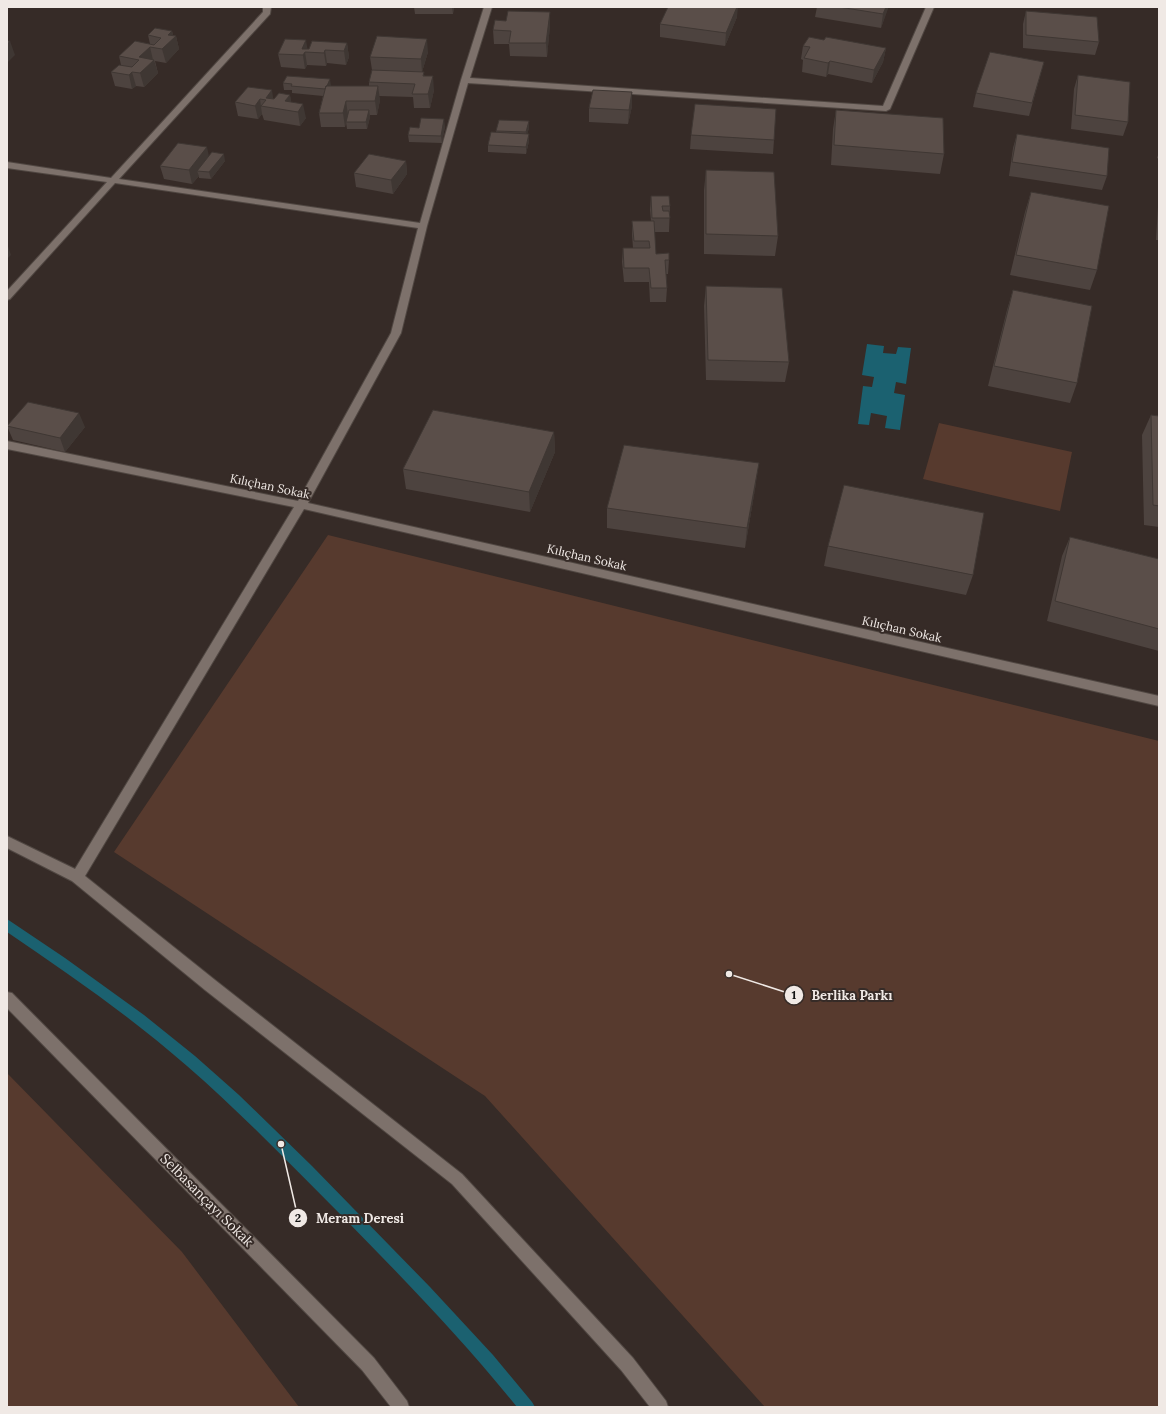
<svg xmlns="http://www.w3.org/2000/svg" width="1166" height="1414" viewBox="0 0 1166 1414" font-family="Lora,serif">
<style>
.green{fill:#573a2e}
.water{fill:#1b6170}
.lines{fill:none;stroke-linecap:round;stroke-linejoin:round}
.stream{fill:#1b6170;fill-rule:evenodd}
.street-casing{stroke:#504742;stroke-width:2}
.street{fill:#7d716b;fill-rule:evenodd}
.wall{fill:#4d433f}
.shaded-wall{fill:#3f3733}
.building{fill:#5a4e49;stroke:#3f3733}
.labels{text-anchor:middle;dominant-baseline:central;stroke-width:4;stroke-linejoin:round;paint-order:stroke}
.street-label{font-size:12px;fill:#f0e9e5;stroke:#362b27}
.near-street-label{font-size:14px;fill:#f0e9e5;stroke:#362b27}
.leader{fill:none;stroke:#f0e9e5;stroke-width:1.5}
.callout-dot{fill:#f0e9e5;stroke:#362b27;stroke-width:1.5}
.mark-label{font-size:12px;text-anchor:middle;font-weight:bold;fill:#111}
.callout-label{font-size:13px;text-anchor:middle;font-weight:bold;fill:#f0e9e5;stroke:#362b27;stroke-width:4;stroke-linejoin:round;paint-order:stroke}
</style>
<rect width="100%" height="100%" fill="#362b27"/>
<path class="green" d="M939,423L1072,452L1060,511L923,479Z
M328,535L1159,741V1407H765L485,1096L114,852Z
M7,1073L182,1252L299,1407H7Z"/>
<path class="water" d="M867,344L884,346L883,353L896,354L898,347L911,348L906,384L896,382L894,393L905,395L900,430L885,428L887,416L871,413L869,425L858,424L863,386L872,387L874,377L862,375Z"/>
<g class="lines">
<path class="stream" d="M7,919L65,958L144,1015L195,1056L239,1095L312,1166L430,1287L493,1355L532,1402L535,1407H517C463,1340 402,1277 341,1215C291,1165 241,1113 187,1066C131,1017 69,974 7,932Z"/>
<defs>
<path id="street" d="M263,7H271L270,14L119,179L420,223L461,80L484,7H492L470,78L883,106L926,7H934L890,109L886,111L468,83L427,226L401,333L308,503L1159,696V706L304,509L85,876L215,980L462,1174L633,1358L666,1401L668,1407H650L621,1370L452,1184L205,990L72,881L7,848V836L75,869L294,507L7,449V441L298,501L391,333L418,228L115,183L10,299L7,300V291L107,182L7,168V162L111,178L263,12Z
M7,992L12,993L374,1358L407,1401L409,1407H391L362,1370L7,1008Z"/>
</defs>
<use href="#street" class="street-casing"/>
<use href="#street" class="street"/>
</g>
<path class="wall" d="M414,7H454L453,14H415Z
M817,7H888L881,28L815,17Z
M1026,11L1099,42L1095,55L1023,48V24Z
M737,17L725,46L660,37V24Z
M550,25L547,57L510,56L509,44H494L493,30Z
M172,31L173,35L176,36L179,49L166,63L155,61L158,73L144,87L136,86L132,89L115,86L111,72L121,65L119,56L150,44L148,35Z
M824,40L886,48L883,62L872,83L828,74L826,77L802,72L803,60L801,59L803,46Z
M347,43L349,57L346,65L327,63L326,66L307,65L305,69L281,67L278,54Z
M428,52L422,72L434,90L430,108H414L413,97L379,96L380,100L377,115H370V117L367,129H347L346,122L348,115L345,127H321L319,113L323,96L292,93V90H284L283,83L331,86H369V82L378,70H372L370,57Z
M1044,62L1029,116L973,107L976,93Z
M1078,75L1128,122L1123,136L1071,129L1074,89Z
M248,87L274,99L290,95L291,103L306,118L300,126L264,120L262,114L258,119L238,116L235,102Z
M632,92V106L628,124L589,122V108Z
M836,110L944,154L940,174L831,165L833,129Z
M445,126L442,143L409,142L408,135L419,128Z
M529,128L527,134H529V141L526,154L488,152V145L496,132V131Z
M1017,134L1107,176L1102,190L1009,176L1013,148Z
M691,135L774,140L773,154L690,149Z
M1159,152V159L1157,158Z
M209,156L225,161L211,179L199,178V176L192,184L164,179L160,166Z
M406,161L407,174L393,194L356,187L354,173Z
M706,170L778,236L775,256L704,254V190Z
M1159,190V240H1156Z
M1031,192L1097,270L1090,290L1010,275L1025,212Z
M651,196L670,206L669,232H654L656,254L669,260L668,274H666L667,288L666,302H650L649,282H624L622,262L623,248H633L632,235V221H651L650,210Z
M706,286L789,362L785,382L706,380L704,306Z
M1013,290L1077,383L1070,403L988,386L1007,310Z
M1151,415L1159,416V527L1144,525L1142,435Z
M7,426L85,427L65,452L13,440Z
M554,432L555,452L530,512L406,489L403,469Z
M756,483L745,548L607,528V508Z
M1070,537L1159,559V651L1047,621L1062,556Z
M828,546L973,575L966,595L824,566Z"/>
<path class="shaded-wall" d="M452,7H454L453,14Z
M737,7H738L737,17L725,46L726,33Z
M886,7H888V9L881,28L883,14Z
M550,12V25L547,57L546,43Z
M172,31L174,38L176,36L179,49L166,63L162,49L168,35Z
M427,39L428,52L422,72L421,59Z
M306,40L308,52H305L307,65L305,69L302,49Z
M10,41L15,55L7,63V45Z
M347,43L349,57L346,65L344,51Z
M150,47L153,60L139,57Z
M886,48L883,62L872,83L874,70Z
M325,50L327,63L326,66L324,53Z
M154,60L158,73L144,87L140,73Z
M830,61L828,74L826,77L828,63Z
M132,72L136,86L132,89L129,75Z
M433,76L434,90L430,108L428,94Z
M330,79L331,86L326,89Z
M378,86L380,100L377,115L375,101Z
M272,90L274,104L266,98Z
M632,92V106L628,124L629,110Z
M290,95L292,109L285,101Z
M260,99L262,114L258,119L255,106Z
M346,101L348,115L345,127L343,113Z
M303,104L306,118L300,126L298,112Z
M369,110L370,117L367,129L366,122Z
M444,119L445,126L442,143L441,136Z
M529,121V128L526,139V132Z
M529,134V141L526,154V147Z
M207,147L210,161L197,171L199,176L192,184L189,170Z
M224,154L225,161L211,179L209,172Z
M406,161L407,174L393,194L391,180Z
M7,243L11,255L7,259Z
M79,413L85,427L65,452L60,438Z
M554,432L555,452L530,512L529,492Z
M759,463L756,483L745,548L747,528Z"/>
<path class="building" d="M668,7H737L726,33L660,24Z
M839,7H886L883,14Z
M508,11L550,12L546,43H509L511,31L493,30L495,20L506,21Z
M1026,11L1097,17L1099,42L1026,35Z
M155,28L172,31L168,35L176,36L162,49L150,47L139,57L154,60L140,73L132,72L129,75L111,72L119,65L132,67L139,60L119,56L135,41L154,45L161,38L148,35Z
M377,36L427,39L421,59L370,57Z
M809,37L824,40L826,37L886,48L874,70L830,61L828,63L804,58L810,47L803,46Z
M285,39L306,40L302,49H309L312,41L347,43L344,51L325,50L324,53L305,52L303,55L278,54Z
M7,41H10L7,45Z
M990,52L1044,62L1032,103L976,93Z
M372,70L424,72L423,76H433L428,94H412L415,84L369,82Z
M1078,75L1130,82L1128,122L1075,115Z
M287,76L330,79L327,86H326L325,89L291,86L292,84L283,83Z
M326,86H378L375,101H346L343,113H319Z
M248,87L272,90L266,98L274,99L279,93L290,95L285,101L303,104L298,112L261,106L266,100L260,99L255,106L235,102Z
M593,90L632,92L629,110L589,108Z
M695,104L776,109L774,140L691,135Z
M349,110H369L366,122H346Z
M836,110L943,118L944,154L834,145Z
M421,118L444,119L441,136L408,135L410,127L419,128Z
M499,120L529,121L526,132L496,131Z
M491,132L529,134L526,147L488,145Z
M1017,134L1109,148L1107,176L1012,162Z
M178,143L207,147L189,170L160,166Z
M212,152L224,154L209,172L197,171Z
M369,154L406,161L391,180L354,173Z
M706,170L774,172L778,236L706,234Z
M1031,192L1109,206L1097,270L1016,255Z
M651,196H669L670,206H662L663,211H669L670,218H652Z
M632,221H654L656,254L669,253V260H665L667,288H651L649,268H624L623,248H650L649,241H634Z
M706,286L782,288L789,362L708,360Z
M1013,290L1092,306L1077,383L994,366Z
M28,402L79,413L60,438L7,426Z
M433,410L554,432L529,492L403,469Z
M1151,415L1159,416V506L1153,505Z
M624,445L759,463L747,528L607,508Z
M844,485L984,513L973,575L828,546Z
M1070,537L1159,559V629L1055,601Z"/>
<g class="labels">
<g class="street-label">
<text transform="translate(270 486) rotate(12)">Kılıçhan Sokak</text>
<text transform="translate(587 557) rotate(13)">Kılıçhan Sokak</text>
<text transform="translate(902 629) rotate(13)">Kılıçhan Sokak</text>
</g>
<g class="near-street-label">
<text transform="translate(207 1200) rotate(45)">Selbasançayı Sokak</text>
</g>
</g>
<path class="leader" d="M729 974L794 995M281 1144L298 1218"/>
<g class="callout-dot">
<circle cx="729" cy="974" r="4"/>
<circle cx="281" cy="1144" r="4"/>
<circle cx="794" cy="995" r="10"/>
<circle cx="298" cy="1218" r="10"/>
</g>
<g class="mark-label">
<text x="794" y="999">1</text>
<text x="298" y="1222">2</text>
</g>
<g class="callout-label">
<text x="852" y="1000">Berlika Parkı</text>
<text x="360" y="1223">Meram Deresi</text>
</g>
<rect width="1166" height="1414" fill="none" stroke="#f0e9e5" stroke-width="16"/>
</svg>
